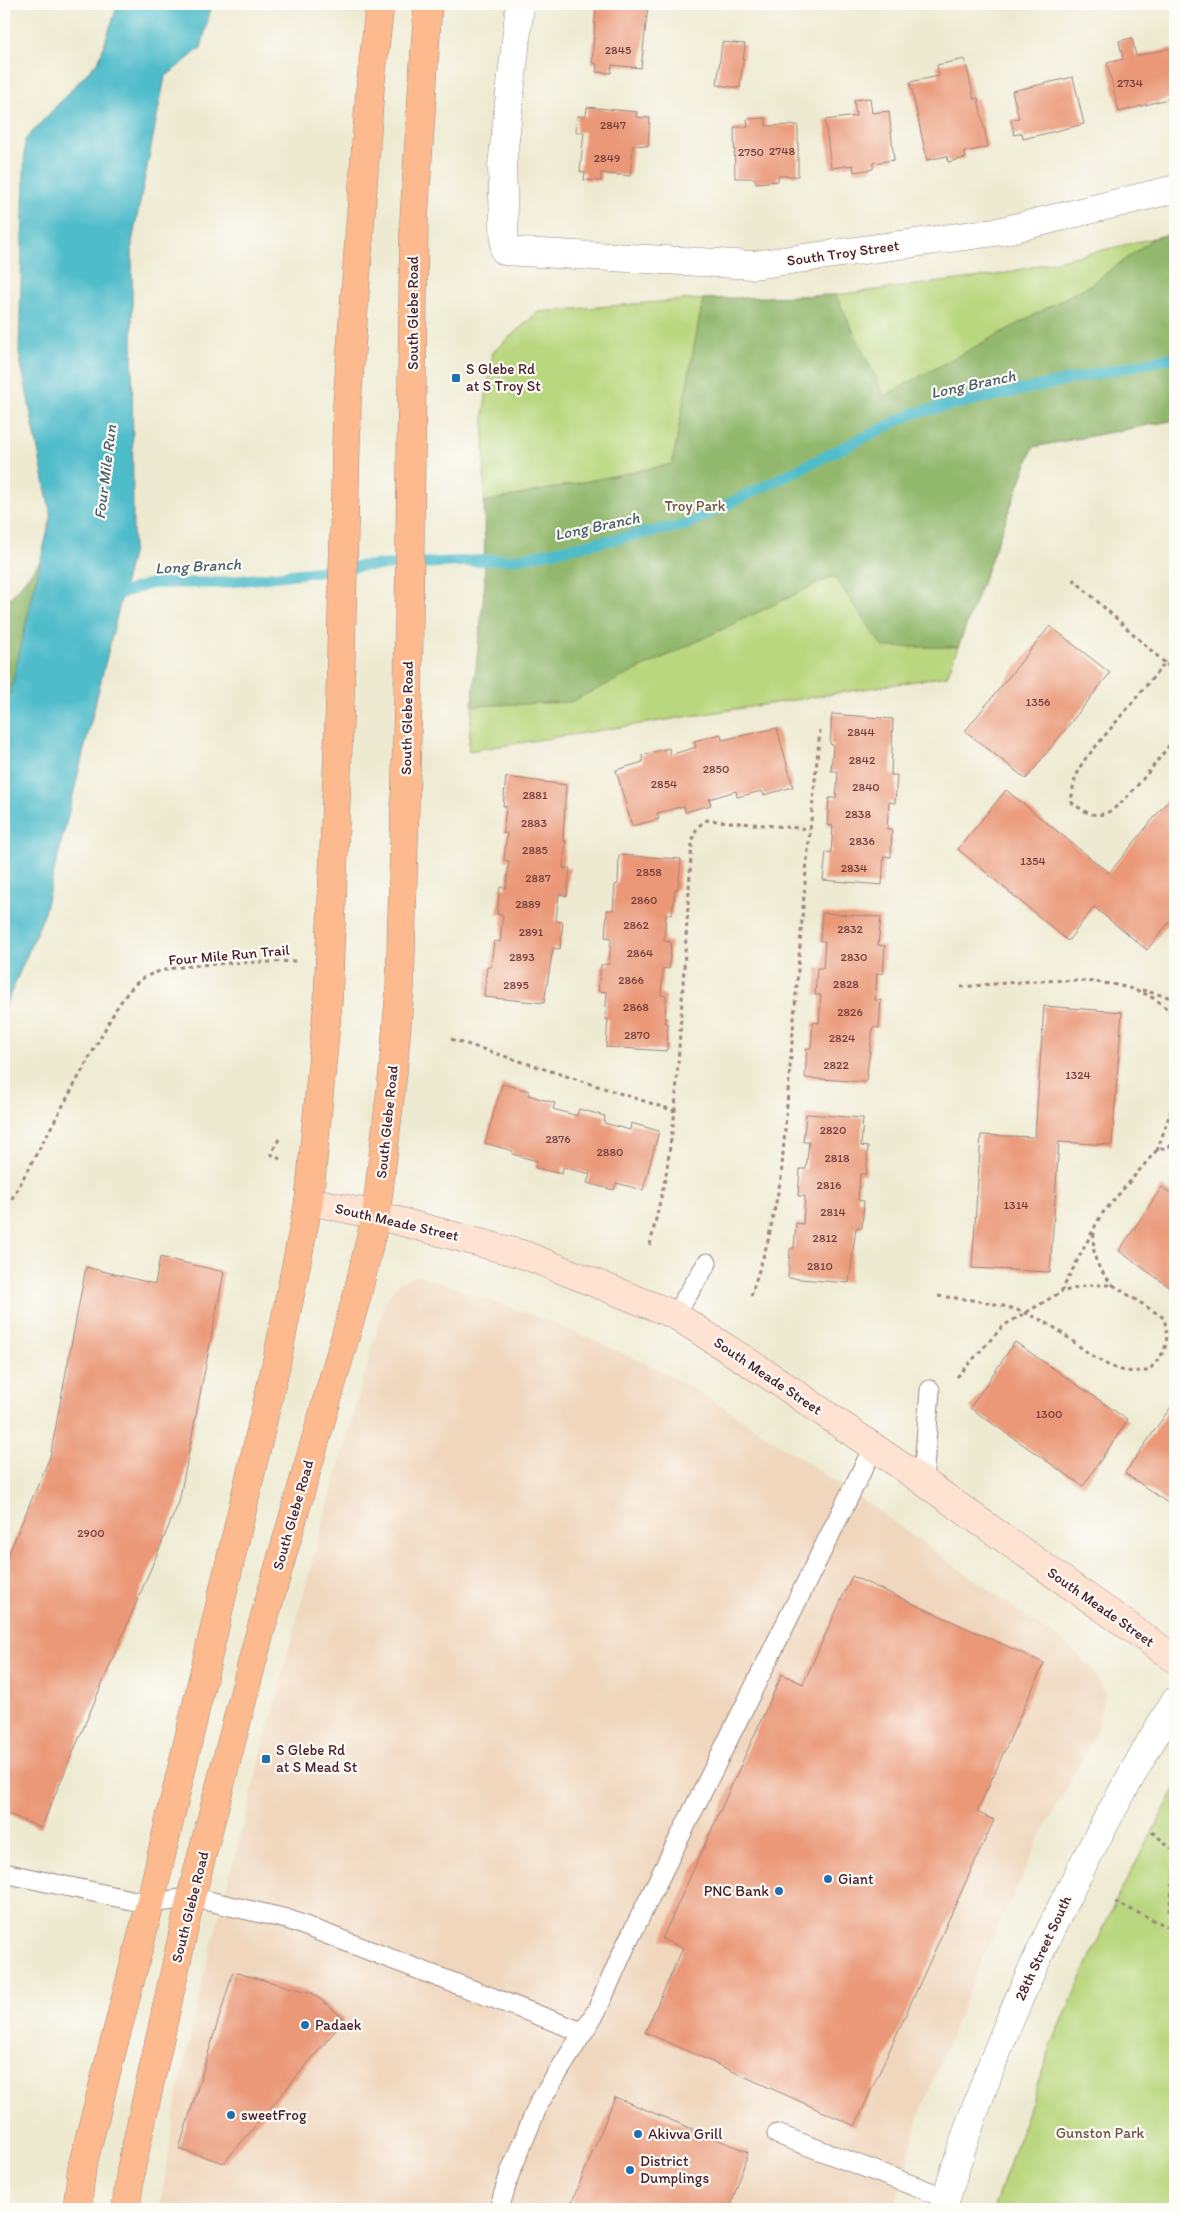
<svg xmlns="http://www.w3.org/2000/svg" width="1179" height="2213" viewBox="0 0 1179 2213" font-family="Itim,sans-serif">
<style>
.built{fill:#efd6bc}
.green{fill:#b9d77e;stroke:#827b54}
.forest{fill:#92b86d;stroke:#6e6c4c}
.water{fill:#4fbcca;stroke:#4c6e7a}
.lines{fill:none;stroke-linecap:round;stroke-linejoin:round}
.stream{stroke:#4fbcca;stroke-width:11}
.building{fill:#ea9877}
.lane-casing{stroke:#9c847e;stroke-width:21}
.street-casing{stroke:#9c847e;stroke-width:29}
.secondary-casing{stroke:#9c847e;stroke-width:29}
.primary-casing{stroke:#9c847e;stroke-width:29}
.path{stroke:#9c847e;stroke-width:3;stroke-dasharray:4 4;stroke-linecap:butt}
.lane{stroke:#fff;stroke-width:19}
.street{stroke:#fff;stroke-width:28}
.secondary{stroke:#fee3d2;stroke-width:28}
.primary{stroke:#fcba8e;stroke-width:28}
.poi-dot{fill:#1f6fb2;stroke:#fdfcf7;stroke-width:2}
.labels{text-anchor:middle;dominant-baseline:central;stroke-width:4.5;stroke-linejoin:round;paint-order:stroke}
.number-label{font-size:12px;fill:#723d3e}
.street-label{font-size:15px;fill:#4a1f2b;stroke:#fdfcf7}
.poi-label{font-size:15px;fill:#4a1f2b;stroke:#fdfcf7;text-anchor:start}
.park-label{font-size:15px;fill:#6b5644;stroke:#fdfcf7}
.water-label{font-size:16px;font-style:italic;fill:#4c5e6b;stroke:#fdfcf7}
</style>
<rect width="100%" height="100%" fill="#fdfcf7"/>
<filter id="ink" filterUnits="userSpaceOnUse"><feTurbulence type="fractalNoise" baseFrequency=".02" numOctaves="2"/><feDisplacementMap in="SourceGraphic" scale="10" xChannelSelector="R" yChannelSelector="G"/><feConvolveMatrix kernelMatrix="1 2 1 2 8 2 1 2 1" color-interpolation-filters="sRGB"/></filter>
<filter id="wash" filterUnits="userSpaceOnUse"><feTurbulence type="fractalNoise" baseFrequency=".0096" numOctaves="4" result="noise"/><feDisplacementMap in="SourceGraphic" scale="20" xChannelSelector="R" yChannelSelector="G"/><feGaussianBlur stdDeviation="1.12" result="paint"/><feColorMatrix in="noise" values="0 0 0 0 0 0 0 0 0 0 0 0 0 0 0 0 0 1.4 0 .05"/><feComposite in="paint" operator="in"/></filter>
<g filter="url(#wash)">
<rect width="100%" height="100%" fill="#eeead2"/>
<path class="built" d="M419,1275L532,1315L594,1340L663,1372L714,1401L851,1492L1068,1646L1091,1667L1105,1693L1094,1737L1047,1824L975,1975L918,2119L895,2209H160L177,2097L204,1975L303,1596L385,1301L400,1282Z"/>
<path class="green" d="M1175,233V420L1033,447L947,676L468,751L485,583L484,411L493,352L538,312L683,300L836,295L997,275Z
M1175,1789V2209H993L1051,2046L1115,1902Z"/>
<path class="forest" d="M1175,233V420L1033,447L958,647H883L834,576L570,702L472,706L485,583L484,502L672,464L703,299L836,295L884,396L1093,283L1154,238Z
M43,558L4,744V606Z"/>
<path class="water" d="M118,4H212L201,48L165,77L132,242L133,550L43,917L4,1009V719L51,516L19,353L25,140L99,60Z"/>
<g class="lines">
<path class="stream" d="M108,597L153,583H221L361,566L516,559L685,525L914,413L1175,357"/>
</g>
<g id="blocks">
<path class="building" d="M596,4L648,6L641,68L612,65L611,73L596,72L597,64L592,63Z
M1132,38L1136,56L1172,48L1175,64V97L1119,112L1107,63L1123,59L1119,41Z
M722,42L745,44L740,88L717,85Z
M965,59L974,99L978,98L988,147L964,152L966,158L948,162L947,156L927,160L910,82L939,76L937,65Z
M1073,77L1084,124L1023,139L1022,133L1014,135L1011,120L1019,118L1012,91Z
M870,98L872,113L889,111L894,160L873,163V169L854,172L853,165L831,168L825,120L856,116L854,100Z
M587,107L637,112L636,117L650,118L648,146L633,145L630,176L601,173V181L584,180L585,172H580L584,132H576L577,116H586Z
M766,118V126L798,125V176H778V181L756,183L755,178H735L734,127H748L747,119Z
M1050,626L1110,673L1026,779L965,731Z
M832,714L893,719L891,775H897L895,803L889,802L887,829H892L891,857L884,856L882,885L823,880L826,852L831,853L833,826L827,825L829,798H836L838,771H831L833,745L830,744Z
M777,728L793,787L764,795L762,791L737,797L736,791L709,799L711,805L685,812L684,806L657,813L659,819L632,826L616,770L643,762L642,755L669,748L670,755L696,747L694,741L721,734L722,740Z
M506,777L566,785L563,840L566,841L563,868H570L567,896L559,894L556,921L563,922L560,949L553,948L544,1003L484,997L487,967H491L494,941L500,942L503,915L497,914L500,887L506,888L509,861L504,860L507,833H503L506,806H503Z
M1006,790L1109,873L1175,792V915L1147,950L1094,907L1068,941L958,849Z
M619,855L681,859L678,889H675L672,915L666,914L664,941L671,942L669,969L663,968L661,995L666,996L665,1023H668L667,1051L606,1047L608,1019H605L607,992L598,991L601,965L609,964L611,938L605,937L607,910H613L615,885L618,884Z
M822,913L881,917L878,945L885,946L883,974L877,973L875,1000H881L879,1028L873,1027L866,1082L805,1078L807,1048H811L813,1022L819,1023L821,995H815L817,968H823L825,941H820Z
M1044,1006L1122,1012L1112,1145L1059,1142L1050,1272L972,1268L981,1135L1035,1137Z
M502,1084L529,1091L528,1095L555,1103L553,1109L577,1116L579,1109L605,1116L604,1123L630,1130L631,1123L659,1131L643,1190L616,1183L614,1190L587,1183L590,1174L563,1167L562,1174L535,1168L537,1161L512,1154L513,1151L485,1143Z
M806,1114L863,1118L861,1146L868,1147L866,1174H860L858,1200L864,1201L862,1228H856L849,1283L788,1278L790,1249L794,1248L796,1223L803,1224L805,1196H798L800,1169H806L809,1142H803Z
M1162,1187L1175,1196V1291L1119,1251Z
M160,1257L224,1272L179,1502L41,1828L4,1812V1564L50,1457L86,1267L155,1284Z
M1015,1342L1128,1420L1083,1486L970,1408Z
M1175,1401V1508L1125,1473Z
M852,1576L1044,1663L977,1812L994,1820L855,2126L645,2032L683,1948L662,1939L782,1674L803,1684Z
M233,1972L312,1993L345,2019L224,2163L179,2149Z
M615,2097L748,2152L730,2209H569Z"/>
</g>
</g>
<g filter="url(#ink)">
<use href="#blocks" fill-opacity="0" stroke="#9c847e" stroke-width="1"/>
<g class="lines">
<defs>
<path id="lane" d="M675,1315L707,1263
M923,1481L930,1390
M4,1873L150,1904L191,1897L287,1919L582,2032
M777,2134L946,2198
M499,2209L510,2173L539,2103L597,2010L625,1947L873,1448"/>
<path id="street" d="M520,4L502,166L505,251L753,265L1002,231L1175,189
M943,2209C994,2030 1079,1860 1175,1701"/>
<path id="secondary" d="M309,1201L376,1215L525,1255L675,1315L776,1380L904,1468L1175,1659"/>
<path id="primary" d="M77,2209L82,2167L150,1904L276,1365L309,1201L328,1002L340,698L347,404L370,89L380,4
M126,2209L131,2169L191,1897L259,1636L357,1296L376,1215L393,1072L400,988L408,699L414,219L428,4"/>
</defs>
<use href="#lane" class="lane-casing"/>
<use href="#street" class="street-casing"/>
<use href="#secondary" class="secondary-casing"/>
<use href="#primary" class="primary-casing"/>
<path class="path" d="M1073,579L1165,663
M1175,672L1165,663L1082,763L1074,782L1071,802C1081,809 1090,817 1103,814C1123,810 1161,755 1175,738
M961,987C1013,983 1150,963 1175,1022
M1142,990L1168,997L1175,996
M451,1039L675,1111
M279,1139L271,1154L280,1159
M1157,1151L1172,1108L1175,1082
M4,1213L116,1009C125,996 133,983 147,976C176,961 262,963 297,961
M1094,1233C1092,1258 1096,1266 1113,1285
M650,1245L666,1175L675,1111L692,842L697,827L707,820L810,829
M751,1296L768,1241L781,1178L806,871L820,730
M938,1296C973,1300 1007,1303 1039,1319C1069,1333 1091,1363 1125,1371C1132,1372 1141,1371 1148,1371C1166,1352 1170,1344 1164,1318L1113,1285H1088L1061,1292
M957,1377L1003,1326L1061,1292L1101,1215L1156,1151L1175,1144
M1152,1832L1175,1851
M1175,1868L1169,1910L1175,1924
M1115,1902L1175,1930"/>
<use href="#lane" class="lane"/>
<use href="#street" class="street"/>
<use href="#secondary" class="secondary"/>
<use href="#primary" class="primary"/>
</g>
</g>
<g class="poi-dot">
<rect x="451" y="373" width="10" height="10" rx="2.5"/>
<rect x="261" y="1754" width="10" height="10" rx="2.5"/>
<circle cx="828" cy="1879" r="5"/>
<circle cx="779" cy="1891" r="5"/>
<circle cx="305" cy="2025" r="5"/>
<circle cx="231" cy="2115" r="5"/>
<circle cx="638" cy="2134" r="5"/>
<circle cx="630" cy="2170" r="5"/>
</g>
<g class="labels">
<g class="number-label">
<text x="618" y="50">2845</text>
<text x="1130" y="83">2734</text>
<text x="613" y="125">2847</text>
<text x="782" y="151">2748</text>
<text x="751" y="152">2750</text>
<text x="607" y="158">2849</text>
<text x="1038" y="702">1356</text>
<text x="861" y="732">2844</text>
<text x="862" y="760">2842</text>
<text x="716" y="769">2850</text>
<text x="664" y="784">2854</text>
<text x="866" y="787">2840</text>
<text x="535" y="795">2881</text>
<text x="858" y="814">2838</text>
<text x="534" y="823">2883</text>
<text x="862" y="841">2836</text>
<text x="535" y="850">2885</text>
<text x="1033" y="861">1354</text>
<text x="854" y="868">2834</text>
<text x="649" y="872">2858</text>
<text x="538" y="878">2887</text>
<text x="644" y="900">2860</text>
<text x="528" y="904">2889</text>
<text x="636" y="925">2862</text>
<text x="850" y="929">2832</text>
<text x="531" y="932">2891</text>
<text x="640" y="953">2864</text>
<text x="522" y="957">2893</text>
<text x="854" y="957">2830</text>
<text x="631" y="980">2866</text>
<text x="846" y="984">2828</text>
<text x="516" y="985">2895</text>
<text x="636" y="1007">2868</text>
<text x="850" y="1012">2826</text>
<text x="637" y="1035">2870</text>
<text x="842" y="1038">2824</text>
<text x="836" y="1065">2822</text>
<text x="1078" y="1075">1324</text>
<text x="833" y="1130">2820</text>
<text x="558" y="1139">2876</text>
<text x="610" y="1152">2880</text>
<text x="837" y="1158">2818</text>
<text x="829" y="1185">2816</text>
<text x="1016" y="1205">1314</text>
<text x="833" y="1212">2814</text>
<text x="825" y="1238">2812</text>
<text x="820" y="1266">2810</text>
<text x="1049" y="1414">1300</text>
<text x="91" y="1533">2900</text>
</g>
<g class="street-label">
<text transform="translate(843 253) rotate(-8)">South Troy Street</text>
<text transform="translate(413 313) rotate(-90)">South Glebe Road</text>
<text transform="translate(407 718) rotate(-89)">South Glebe Road</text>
<text transform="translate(229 955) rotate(-5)">Four Mile Run Trail</text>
<text transform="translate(387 1122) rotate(-84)">South Glebe Road</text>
<text transform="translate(397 1222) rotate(13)">South Meade Street</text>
<text transform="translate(768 1376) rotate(34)">South Meade Street</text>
<text transform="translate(293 1515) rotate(-74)">South Glebe Road</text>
<text transform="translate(1101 1607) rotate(35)">South Meade Street</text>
<text transform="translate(190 1907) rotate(-76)">South Glebe Road</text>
<text transform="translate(1043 1948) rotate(-65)">28th Street South</text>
</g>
<g class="poi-label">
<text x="466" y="369">S Glebe Rd<tspan x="466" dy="17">at S Troy St</tspan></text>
<text x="276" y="1750">S Glebe Rd<tspan x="276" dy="17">at S Mead St</tspan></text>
<text x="838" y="1879">Giant</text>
<text x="769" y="1891" text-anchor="end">PNC Bank</text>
<text x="315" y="2025">Padaek</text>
<text x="241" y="2115">sweetFrog</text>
<text x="648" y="2134">Akivva Grill</text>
<text x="640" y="2161">District<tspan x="640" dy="17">Dumplings</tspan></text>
</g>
<g class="park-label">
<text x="695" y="506">Troy Park</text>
<text x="1100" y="2133">Gunston Park</text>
</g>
<g class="water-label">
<text transform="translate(973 384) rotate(-12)">Long Branch</text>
<text transform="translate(105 472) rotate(-83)">Four Mile Run</text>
<text transform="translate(597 526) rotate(-12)">Long Branch</text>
<text transform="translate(198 566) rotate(-3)">Long Branch</text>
</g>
</g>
<rect width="1179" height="2213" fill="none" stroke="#fdfcf7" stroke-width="20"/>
</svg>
